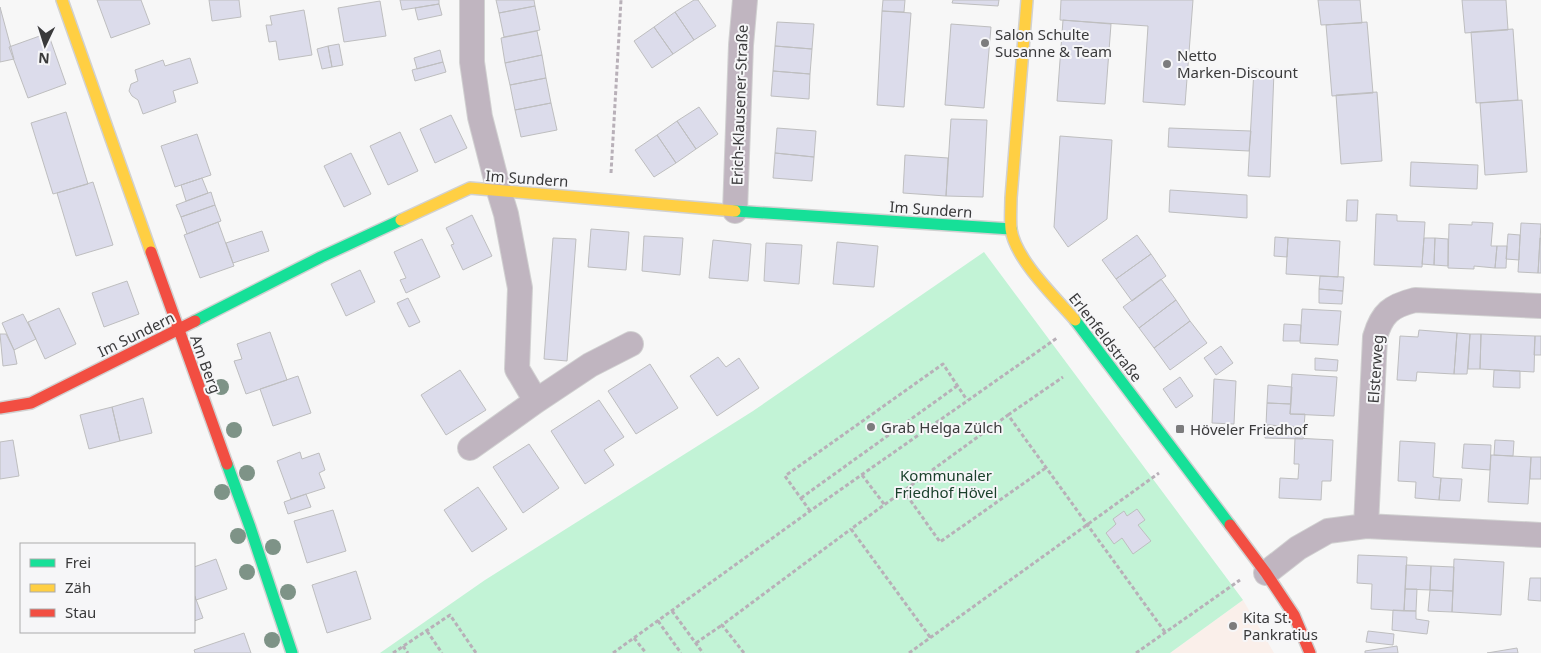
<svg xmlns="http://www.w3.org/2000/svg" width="1541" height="653" viewBox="0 0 1541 653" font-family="'Noto Sans',sans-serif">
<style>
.education{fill:#faefea}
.green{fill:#c2f3d6}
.building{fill:#dcdceb;stroke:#bebebf}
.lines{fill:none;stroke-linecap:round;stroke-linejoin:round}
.street-casing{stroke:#d1d1d1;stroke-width:26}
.fast-casing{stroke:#d1d1d1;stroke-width:14}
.slow-casing{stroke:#d1d1d1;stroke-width:14}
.jam-casing{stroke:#d1d1d1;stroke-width:14}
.path{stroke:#b8b0b8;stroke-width:3;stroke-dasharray:4 2.5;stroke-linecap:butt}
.street{stroke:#c0b5c0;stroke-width:24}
.fast{stroke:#16e098;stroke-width:11}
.slow{stroke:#ffcf43;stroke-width:11}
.jam{stroke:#f24e42;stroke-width:11}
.tree{fill:#7e9387}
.poi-dot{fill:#7c7c7d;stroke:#f6f6f8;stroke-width:2}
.labels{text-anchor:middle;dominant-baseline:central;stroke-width:4;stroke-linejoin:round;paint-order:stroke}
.poi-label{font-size:15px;fill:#3a3a3b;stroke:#f6f6f8;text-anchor:start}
.street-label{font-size:15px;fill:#3a3a3b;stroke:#f6f6f8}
.park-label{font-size:15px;fill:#1b412c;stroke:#f6f6f8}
</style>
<rect width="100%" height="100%" fill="#f7f7f7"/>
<path class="education" d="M1243,600L1274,653H1170Z"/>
<path class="green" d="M984,252L1243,600L1170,653H380L485,580L753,411Z"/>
<path class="building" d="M97,0H141L150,24L111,38Z
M209,0H239L241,17L212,21Z
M400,0H439V4L402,10Z
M496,0H534L535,6L499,13Z
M694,0H698L716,26L694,40L675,12Z
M883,0H905L904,12L882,11Z
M953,0H999L998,6L952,3Z
M1061,0H1193L1185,105L1143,102L1148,26L1060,20Z
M1318,0H1360L1362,23L1321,25Z
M1462,0H1506L1508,30L1465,33Z
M380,1L386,36L344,42L338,8Z
M439,4L442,15L418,20L415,8Z
M535,6L540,30L504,37L499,13Z
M0,7L14,59L0,62Z
M304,10L312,55L279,60L276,41L269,42L266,25H272L270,16Z
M882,11L911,13L904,107L877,105Z
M675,12L694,40L673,54L654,27Z
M1063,20L1111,24L1105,104L1057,101Z
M777,22L814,24L812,49L775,46Z
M1367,22L1373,93L1332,96L1326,25Z
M951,24L991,27L984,108L945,105Z
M654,27L673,54L652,68L634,41Z
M1513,29L1518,100L1476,103L1471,32Z
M537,31L542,55L505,63L501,38Z
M48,33L66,84L28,98L9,47Z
M339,44L343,65L332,67L328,46Z
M328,46L332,67L322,69L317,49Z
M775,46L812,49L810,74L773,71Z
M440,50L443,62L417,69L414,58Z
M542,55L546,78L510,85L505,63Z
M190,58L198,83L173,91L176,102L143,114L138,100L132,96L129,91L131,84L138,81L135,70L163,60L165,66Z
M443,62L446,72L415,81L412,70Z
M1254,69L1274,71L1270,177L1248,176Z
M773,71L810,74L809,99L771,96Z
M546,78L551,103L515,110L510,85Z
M1377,92L1382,161L1341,164L1336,95Z
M1522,100L1527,172L1485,175L1480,103Z
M551,103L557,130L521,137L515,110Z
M699,107L718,134L696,149L677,121Z
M66,112L88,184L53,194L31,123Z
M451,115L467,148L435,163L420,129Z
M951,119L987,120L983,197L946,196Z
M677,121L696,149L676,163L657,135Z
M777,128L816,131L814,157L775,153Z
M1169,128L1251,131L1249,151L1168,147Z
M400,132L418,171L388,185L370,146Z
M197,134L211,175L175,187L161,146Z
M657,135L676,163L654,177L635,150Z
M1060,136L1112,140L1107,219L1068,247L1054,227Z
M351,153L371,194L344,207L324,166Z
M775,153L814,157L812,181L773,178Z
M905,155L948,158L946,196L903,193Z
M1411,162L1478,165L1477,189L1410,186Z
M202,178L208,193L186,201L181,185Z
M93,182L113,245L76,256L57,193Z
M1170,190L1247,195V218L1169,212Z
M211,192L215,205L181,217L176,205Z
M1347,200H1358L1357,221H1346Z
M215,205L221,221L187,234L181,217Z
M1376,214L1397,215V221L1425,222L1422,267L1374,265Z
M472,215L492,256L463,270L451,245L454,244L446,228Z
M218,222L234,266L200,278L184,235Z
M1472,222L1493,223L1491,246H1497L1495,268L1474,266V269L1448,268L1449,224L1472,225Z
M1521,223L1541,224L1538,273L1518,272Z
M591,229L629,232L626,270L588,267Z
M262,231L269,251L233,263L226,243Z
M1508,234L1520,235L1519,260L1506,259Z
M1137,235L1151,254L1116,279L1102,260Z
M644,236L683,238L680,275L642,271Z
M1275,237L1288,238L1287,257L1274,256Z
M553,238L576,239L567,361L544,359Z
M1288,238L1340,241L1338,277L1286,274Z
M1424,238H1435L1434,265L1422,264Z
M1435,238L1448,239V266L1434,265Z
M1540,238H1541V273H1538Z
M422,239L440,277L406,293L400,280L406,278L394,252Z
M713,240L751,244L748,281L709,278Z
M837,242L878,246L874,287L833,284Z
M766,243L802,245L799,284L764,281Z
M1497,246H1507L1506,268H1495Z
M1151,254L1166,276L1132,301L1116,279Z
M360,270L375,302L346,316L331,284Z
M1320,276L1344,277L1343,291L1319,289Z
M1161,279L1176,300L1139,328L1123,307Z
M127,281L139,314L104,327L92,293Z
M1319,289L1343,291L1342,304L1319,303Z
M408,298L420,322L409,327L397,303Z
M1176,300L1190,321L1154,348L1139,328Z
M59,308L76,344L45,359L28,322Z
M1302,309L1341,311L1338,345L1300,343Z
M23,314L36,339L14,350L2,323Z
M1190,321L1207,343L1170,370L1154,348Z
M1284,324L1301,325L1300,341H1283Z
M1419,330L1457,333L1454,374L1417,372L1416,381L1397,380L1400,336L1418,337Z
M270,332L287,380L246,394L234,361L242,359L237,344Z
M1457,333L1470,334L1467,374H1454Z
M0,334H6L14,350L17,364L3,366Z
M1470,334H1481L1480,369H1468Z
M1481,334L1535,336L1534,372L1480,369Z
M1535,336H1541V355H1534Z
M1221,346L1233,363L1216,375L1204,358Z
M718,357L726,367L739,358L759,388L717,416L690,376Z
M1315,358L1338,360L1337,371L1315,370Z
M650,364L678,408L636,434L608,391Z
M460,370L486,410L446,435L421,395Z
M1494,370L1520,371V388L1493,387Z
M1292,374L1337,377L1334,416L1290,414Z
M298,376L311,413L273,426L260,389Z
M1180,377L1193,396L1176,408L1163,389Z
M1214,379L1236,381L1234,424L1212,423Z
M1268,385L1292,387L1291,404L1267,403Z
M143,398L152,433L120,441L112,407Z
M599,400L624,437L604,450L614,465L585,484L551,431Z
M1267,403L1291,404L1290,414H1305L1304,427L1266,425Z
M112,407L120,441L89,449L80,415Z
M1266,425L1304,427L1303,439L1265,438Z
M1295,438L1333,440L1331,481H1322L1321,500L1279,498L1280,478L1298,479L1299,464H1294Z
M13,440L19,476L0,479V442Z
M1495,440L1514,441L1513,456L1494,455Z
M1400,441L1435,443L1433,477L1441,478L1439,500L1415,498L1416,482L1398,481Z
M529,444L559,488L523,513L493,467Z
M1464,444L1491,445L1490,470L1462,468Z
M300,452L302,459L319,453L325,470L319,473L325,488L291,499L277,461Z
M1491,455L1531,457L1528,504L1488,502Z
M1531,457H1541V479H1530Z
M1441,478L1462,479L1460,501L1439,500Z
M478,487L507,529L472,552L444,510Z
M306,494L311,507L288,514L284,502Z
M1137,509L1145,520L1138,525L1151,541L1133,554L1122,538L1114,544L1106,533L1116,524L1113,519L1124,511L1127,516Z
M333,510L346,551L307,563L294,521Z
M1358,555L1407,557L1404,611L1371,609L1372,584L1357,583Z
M216,559L227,589L196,600L194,594V567Z
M1454,559L1504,562L1501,615L1452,612Z
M1406,565L1431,566L1430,590L1405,589Z
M1431,566L1454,567L1453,591L1430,590Z
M356,571L371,619L327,633L312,585Z
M1530,578H1541V601L1528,600Z
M1405,589H1417L1416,611H1404Z
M1430,590L1453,591L1452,612L1428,611Z
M194,594L203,618L194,621Z
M1393,610L1416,611V619L1429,621L1427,634L1392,630Z
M1368,631L1394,634L1393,645L1366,642Z
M244,633L251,653H195L194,650Z
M1397,646L1398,653H1365V651Z
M1517,648L1518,653H1487Z"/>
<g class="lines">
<defs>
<path id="street" d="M472,0V62L480,117L499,191L506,214L520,288L517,369L536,401L590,365L631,344
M735,211L741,45L745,0
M470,448L536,401
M1366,526L1375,337C1382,313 1391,306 1415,300L1541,306
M1266,573L1298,548L1328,531L1366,526L1541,535"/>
<path id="fast" d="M735,211L1011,229
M1075,320L1230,525
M195,321L321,257L401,220
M227,464L250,527L292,653"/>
<path id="slow" d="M62,0L151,252
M1027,0L1011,198C1011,208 1010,219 1011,229C1015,259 1055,297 1075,320
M401,220L470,188L735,211"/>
<path id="jam" d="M151,252L227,464
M0,408L31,403L195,321
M1230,525L1266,573L1294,615L1310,653"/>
</defs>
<use href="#street" class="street-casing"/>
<use href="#fast" class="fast-casing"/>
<use href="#slow" class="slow-casing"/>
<use href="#jam" class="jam-casing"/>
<path class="path" d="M611,173L621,0
M1008,415L1063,377
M862,475L884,504
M903,490L940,542L1047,467
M801,498L957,386
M810,511L785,476L943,364L967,400
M672,611L703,653
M658,621L681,653
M427,631L442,653
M930,637L851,529L1008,415L1165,632
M634,638L646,653
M696,643L722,625
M403,646L408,653
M393,653L450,615L476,653
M613,653L810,511L1057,338
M744,653L722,625L851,529
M909,653L1159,473
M1136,653L1240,580"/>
<use href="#street" class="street"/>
<use href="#fast" class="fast"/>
<use href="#slow" class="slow"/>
<use href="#jam" class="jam"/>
</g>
<g class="tree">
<circle cx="221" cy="387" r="8"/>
<circle cx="234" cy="430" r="8"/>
<circle cx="247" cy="473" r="8"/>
<circle cx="222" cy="492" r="8"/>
<circle cx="238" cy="536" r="8"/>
<circle cx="273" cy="547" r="8"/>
<circle cx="247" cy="572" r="8"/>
<circle cx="288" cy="592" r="8"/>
<circle cx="272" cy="640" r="8"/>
</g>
<g class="poi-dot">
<circle cx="985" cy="43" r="5"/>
<circle cx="1167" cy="64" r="5"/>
<circle cx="871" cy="427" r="5"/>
<rect x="1175" y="424" width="10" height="10" rx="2.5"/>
<circle cx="1233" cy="626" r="5"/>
</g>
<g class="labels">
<g class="poi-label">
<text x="995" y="34">Salon Schulte<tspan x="995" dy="17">Susanne &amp; Team</tspan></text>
<text x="1177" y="55">Netto<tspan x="1177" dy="17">Marken-Discount</tspan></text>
<text x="881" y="427">Grab Helga Zülch</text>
<text x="1190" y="429">Höveler Friedhof</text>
<text x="1243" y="617">Kita St.<tspan x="1243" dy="17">Pankratius</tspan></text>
</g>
<g class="street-label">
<text transform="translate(739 105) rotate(-88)">Erich-Klausener-Straße</text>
<text transform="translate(527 178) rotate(4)">Im Sundern</text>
<text transform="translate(931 209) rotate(4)">Im Sundern</text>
<text transform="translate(136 334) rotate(-26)">Im Sundern</text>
<text transform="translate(1106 337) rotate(52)">Erlenfeldstraße</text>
<text transform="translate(206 364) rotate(70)">Am Berg</text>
<text transform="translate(1375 369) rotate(-86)">Elsterweg</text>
</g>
<g class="park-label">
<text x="946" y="475">Kommunaler<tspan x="946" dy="17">Friedhof Hövel</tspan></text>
</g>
</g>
<rect x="20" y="543" width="175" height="90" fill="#f6f6f8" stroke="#ababac"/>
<rect x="30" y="559" width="25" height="8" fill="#16e098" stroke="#ababac"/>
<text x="65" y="568" font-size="15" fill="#3a3a3b">Frei</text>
<rect x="30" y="584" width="25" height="8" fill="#ffcf43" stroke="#ababac"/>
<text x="65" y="593" font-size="15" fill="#3a3a3b">Zäh</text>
<rect x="30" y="609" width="25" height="8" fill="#f24e42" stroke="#ababac"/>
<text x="65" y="618" font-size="15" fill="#3a3a3b">Stau</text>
<g transform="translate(45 45) rotate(184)" stroke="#f6f6f8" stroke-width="4" paint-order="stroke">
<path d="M0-4L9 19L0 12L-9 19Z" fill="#3a3a3b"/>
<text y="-8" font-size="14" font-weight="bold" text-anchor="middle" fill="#3a3a3b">N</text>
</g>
</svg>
